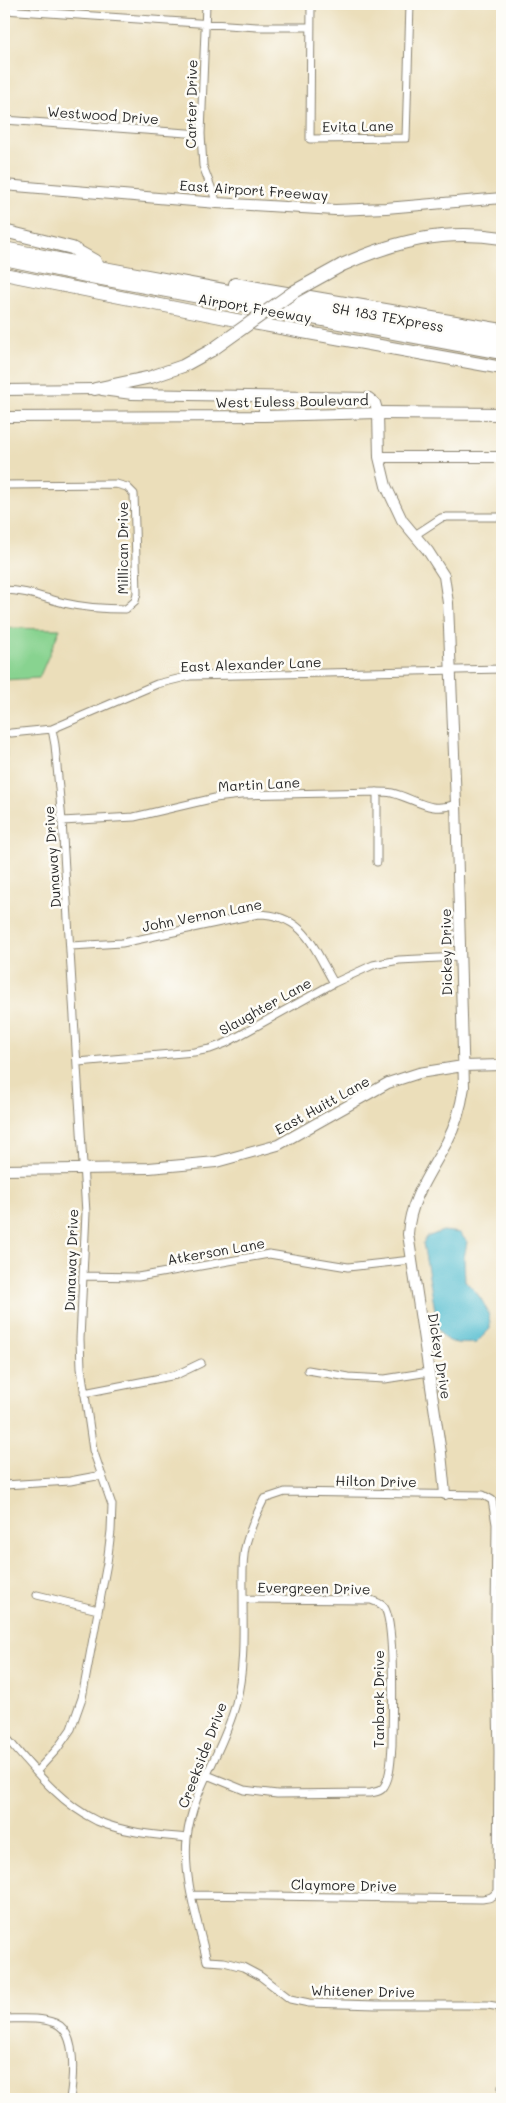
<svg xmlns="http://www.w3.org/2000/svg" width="506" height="2103" viewBox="0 0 506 2103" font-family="Mali,sans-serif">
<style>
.green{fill:#88d390;stroke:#5a7f5e}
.water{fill:#53bdd0;stroke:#3f747e}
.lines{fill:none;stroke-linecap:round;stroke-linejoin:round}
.street-casing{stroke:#8b8472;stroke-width:9}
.secondary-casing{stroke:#8b8472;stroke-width:12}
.primary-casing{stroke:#8b8472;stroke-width:12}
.highway-casing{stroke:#8b8472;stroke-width:14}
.street{stroke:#fff;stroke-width:7}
.secondary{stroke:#fff;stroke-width:10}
.primary{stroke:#fff;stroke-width:10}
.highway{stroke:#fff;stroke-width:12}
.highway-bridge-casing{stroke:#8b8472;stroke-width:14;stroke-linecap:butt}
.highway-bridge{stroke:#fff;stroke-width:12}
.labels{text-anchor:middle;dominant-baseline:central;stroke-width:5;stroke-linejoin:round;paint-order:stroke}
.street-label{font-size:14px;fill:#2b2b2b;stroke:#fdfcf7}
</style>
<rect width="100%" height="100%" fill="#fdfcf7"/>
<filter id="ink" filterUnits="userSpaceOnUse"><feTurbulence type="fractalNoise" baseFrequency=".02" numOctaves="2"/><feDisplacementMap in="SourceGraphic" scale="10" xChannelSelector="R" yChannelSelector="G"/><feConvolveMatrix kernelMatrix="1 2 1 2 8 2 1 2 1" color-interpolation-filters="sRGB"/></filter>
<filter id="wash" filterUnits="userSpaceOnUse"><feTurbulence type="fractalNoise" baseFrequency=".0096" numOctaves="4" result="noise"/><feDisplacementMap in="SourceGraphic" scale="20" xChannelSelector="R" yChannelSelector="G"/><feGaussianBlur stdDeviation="1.12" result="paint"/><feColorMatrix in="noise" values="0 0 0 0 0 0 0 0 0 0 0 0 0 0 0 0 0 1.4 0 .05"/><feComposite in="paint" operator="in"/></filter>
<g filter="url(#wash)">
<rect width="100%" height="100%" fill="#ebdeba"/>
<path class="green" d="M4,628L60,629L39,678L4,680Z
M4,707L8,793H4Z"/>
<path class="water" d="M443,1231L460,1233L467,1242L464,1258L465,1281C479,1294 491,1309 490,1329L476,1343C459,1344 444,1345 438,1327L423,1243L427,1237Z"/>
</g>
<g filter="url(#ink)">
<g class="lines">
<defs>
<path id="street" d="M206,4L201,134L203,166L217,203
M311,4L310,139L406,138L410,4
M4,10L257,27H310
M4,120L201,134
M4,485L116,484L127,487L134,494L137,593L135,601L126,609C105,609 85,608 64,603C44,598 25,590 4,590
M415,535L441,518L447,517H502
M11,733L52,729L157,684L190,676L502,669
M377,792V862
M62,821L134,817L215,798L241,795L377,792C382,792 387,792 392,793C417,799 429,814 456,804
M71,946L122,943L258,914C305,915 313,947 334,983
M78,1062L194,1052L210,1049L226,1043L334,983L373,965L399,960L459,957
M84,1276L138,1277L269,1254L348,1267L411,1260
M308,1370L348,1377L385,1379L429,1372
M84,1393L176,1375L201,1363
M4,1485L70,1481L102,1475
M37,1595L98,1610
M4,1735C31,1766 59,1803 97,1821C125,1833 157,1835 187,1838
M36,1772L57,1749L71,1729L82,1698L107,1563L111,1531L112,1505L93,1450L81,1368L80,1339L86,1213L62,821L55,745L52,729
M207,1775L244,1790L277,1794L371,1793C374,1792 379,1792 382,1789C391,1780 391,1757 392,1745C392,1721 396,1623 384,1607C381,1603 376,1602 371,1600L243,1599
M192,1895L482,1899C489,1898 493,1898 497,1891L498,1752L495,1619L496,1524L492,1500L483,1495L285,1492L264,1499C256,1515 249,1531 245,1548C242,1563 243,1579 243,1594C243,1631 245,1667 236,1703C224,1750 192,1790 187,1838C183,1880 198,1921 207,1961L224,1962L243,1967L260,1976L290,1999L309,2003L376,2005H488L500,2007L502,2017
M4,2019C20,2019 40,2017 55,2023C78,2032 73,2079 70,2099
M502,2099V2087"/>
<path id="secondary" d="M4,185L217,203L335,210L386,208L502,198
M102,390L132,394L369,398L375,403L378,413L379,457L386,486L402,520L428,551L444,576L448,603L456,804L464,1087C461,1107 456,1125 447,1142C430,1173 410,1199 408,1234L441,1453L445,1494
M379,457H502
M4,1170L149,1168L216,1162L278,1145L388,1083L419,1073L463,1066L502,1065"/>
<path id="primary" d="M4,390L95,389
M264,416V397
M4,417L264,416L378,413"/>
<path id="highway" d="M4,231L72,248L95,261
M4,248L93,266L502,341
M4,259L91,277L502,353
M342,265C395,241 444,229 502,238
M4,274L236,320L502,368
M235,284L502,330
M95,389L151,377L183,366L212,350
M378,413L502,414"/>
</defs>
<use href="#street" class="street-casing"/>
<use href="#secondary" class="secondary-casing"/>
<use href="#primary" class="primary-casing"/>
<use href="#highway" class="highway-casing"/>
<use href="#street" class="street"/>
<use href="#secondary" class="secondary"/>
<use href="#primary" class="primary"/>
<use href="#highway" class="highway"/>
<defs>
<path id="highway-bridge" d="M212,350L295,291L342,265"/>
</defs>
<use href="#highway-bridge" class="highway-bridge-casing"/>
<use href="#highway-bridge" class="highway-bridge"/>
</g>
</g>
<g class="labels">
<g class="street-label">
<text transform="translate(191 104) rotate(-89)">Carter Drive</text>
<text transform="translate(103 115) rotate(4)">Westwood Drive</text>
<text transform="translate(358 126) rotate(-1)">Evita Lane</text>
<text transform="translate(254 190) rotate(4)">East Airport Freeway</text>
<text transform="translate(255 308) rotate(10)">Airport Freeway</text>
<text transform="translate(388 317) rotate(10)">SH 183 TEXpress</text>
<text transform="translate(292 401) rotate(-1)">West Euless Boulevard</text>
<text transform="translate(122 548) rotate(-90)">Millican Drive</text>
<text transform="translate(251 664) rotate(-2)">East Alexander Lane</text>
<text transform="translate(259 784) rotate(-3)">Martin Lane</text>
<text transform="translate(52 857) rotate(-94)">Dunaway Drive</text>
<text transform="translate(202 915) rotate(-11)">John Vernon Lane</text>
<text transform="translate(446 952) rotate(-91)">Dickey Drive</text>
<text transform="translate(265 1006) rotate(-29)">Slaughter Lane</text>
<text transform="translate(322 1105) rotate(-29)">East Huitt Lane</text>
<text transform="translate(216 1251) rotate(-10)">Atkerson Lane</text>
<text transform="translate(71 1260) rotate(-88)">Dunaway Drive</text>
<text transform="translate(440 1356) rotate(81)">Dickey Drive</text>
<text transform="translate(376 1481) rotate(1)">Hilton Drive</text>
<text transform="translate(314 1588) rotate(1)">Evergreen Drive</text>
<text transform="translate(378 1699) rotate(-90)">Tanbark Drive</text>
<text transform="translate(202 1755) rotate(-69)">Creekside Drive</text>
<text transform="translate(344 1885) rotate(1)">Claymore Drive</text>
<text transform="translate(363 1991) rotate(1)">Whitener Drive</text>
</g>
</g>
<rect width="506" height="2103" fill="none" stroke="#fdfcf7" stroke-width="20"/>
</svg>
